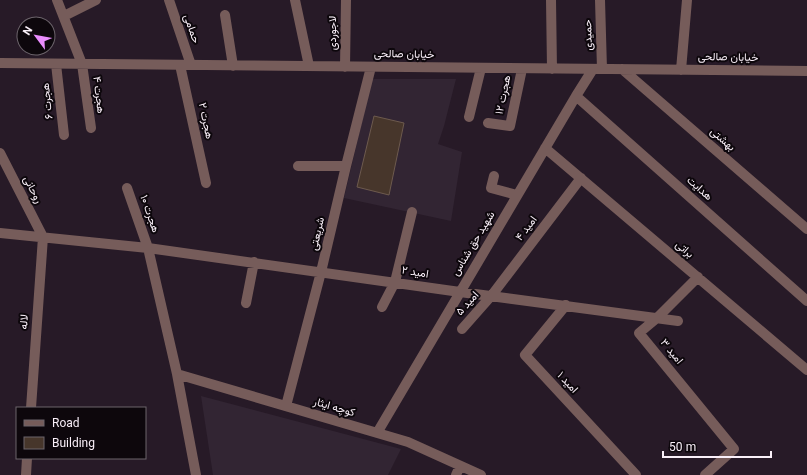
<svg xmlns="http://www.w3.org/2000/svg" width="807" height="475" viewBox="0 0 807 475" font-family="Georgia,Vazirmatn,serif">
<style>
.education{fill:#322533}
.building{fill:#47362b;stroke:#6d5a4e}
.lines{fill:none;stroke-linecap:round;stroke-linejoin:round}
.minor{stroke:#765c5a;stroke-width:10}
.labels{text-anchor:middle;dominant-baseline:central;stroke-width:4;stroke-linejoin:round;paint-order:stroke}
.street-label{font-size:11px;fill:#faf0f9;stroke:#0d070c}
</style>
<rect width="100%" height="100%" fill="#271a27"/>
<path class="education" d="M372,79H456L444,126L438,144L462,152L451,221L344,198Z
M201,396L401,449L388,475H213Z"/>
<path class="building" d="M374,116L404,123L389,195L357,187Z"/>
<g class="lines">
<path class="minor" d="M57,0L82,64L91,128
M169,0L191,65
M295,0L309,66
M551,0L552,69
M600,0L602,69
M225,15L233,66
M64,16L96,0
M0,63L807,71
M56,64L64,135
M180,65L206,183
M345,67L346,0
M622,69L807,229
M681,70L687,0
M576,96L807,301
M469,117L481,68
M488,123L510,126L522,69
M545,148L807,370
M0,153L43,237L31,408
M298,166H346
M494,176L491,188L517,195
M127,188L148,248L177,374L196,475
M0,233L148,248L460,292L678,321
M698,277L657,318L639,333L734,449L705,475
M246,303L254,262
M566,305L525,355L636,475
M382,307L395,282L412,212
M462,329L492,295L581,178
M177,374L408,442L481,475
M286,406L321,272L346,166L371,67
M377,433L576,96L593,69
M26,475L27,458
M456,475L460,466"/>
</g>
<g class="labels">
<g class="street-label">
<text transform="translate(191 29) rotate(71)">حمامی</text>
<text transform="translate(333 33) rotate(-90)">لاجوردی</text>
<text transform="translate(589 35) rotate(-92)">حمیدی</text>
<text transform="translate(404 55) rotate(1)">خیابان صالحی</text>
<text transform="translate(728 58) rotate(1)">خیابان صالحی</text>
<text transform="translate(98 95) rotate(83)">هجرت ۴</text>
<text transform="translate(504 95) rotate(-78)">هجرت ۱۲</text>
<text transform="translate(48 101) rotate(-96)">هجرت ۶</text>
<text transform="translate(205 121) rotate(78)">هجرت ۲</text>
<text transform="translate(722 140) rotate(41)">بهشتی</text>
<text transform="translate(699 189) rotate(42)">هدایت</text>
<text transform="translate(32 190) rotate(63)">روحانی</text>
<text transform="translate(149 214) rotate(71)">هجرت ۱۰</text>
<text transform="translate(527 229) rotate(-53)">امید ۴</text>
<text transform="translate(318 234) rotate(-77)">شریعتی</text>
<text transform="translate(474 244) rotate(-59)">شهید حق شناس</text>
<text transform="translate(684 250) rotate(40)">براتی</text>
<text transform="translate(415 273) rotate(9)">امید ۲</text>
<text transform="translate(468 304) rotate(-48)">امید ۵</text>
<text transform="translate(25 322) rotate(-86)">لاله</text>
<text transform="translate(671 352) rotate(51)">امید ۳</text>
<text transform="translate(567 383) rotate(47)">امید ۱</text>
<text transform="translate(334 408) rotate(16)">کوچه ایثار</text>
</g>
</g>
<rect x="16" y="407" width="130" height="52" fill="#0d070c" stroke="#6c646b"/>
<rect x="24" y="420" width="20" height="6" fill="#765c5a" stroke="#6c646b"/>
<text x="52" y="427" font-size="12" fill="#faf0f9">Road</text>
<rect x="24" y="437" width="20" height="12" fill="#47362b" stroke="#6c646b"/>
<text x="52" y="447" font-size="12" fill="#faf0f9">Building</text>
<g transform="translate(36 36) rotate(302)"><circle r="19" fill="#0d070c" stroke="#6c646b"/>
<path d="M0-3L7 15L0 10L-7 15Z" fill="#ea8dfd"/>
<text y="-6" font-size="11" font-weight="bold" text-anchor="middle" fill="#faf0f9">N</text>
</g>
<path d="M663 451v6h108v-6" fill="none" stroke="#faf0f9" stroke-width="2"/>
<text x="669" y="451" font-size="12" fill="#faf0f9" stroke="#0d070c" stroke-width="3" paint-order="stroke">50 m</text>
</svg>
